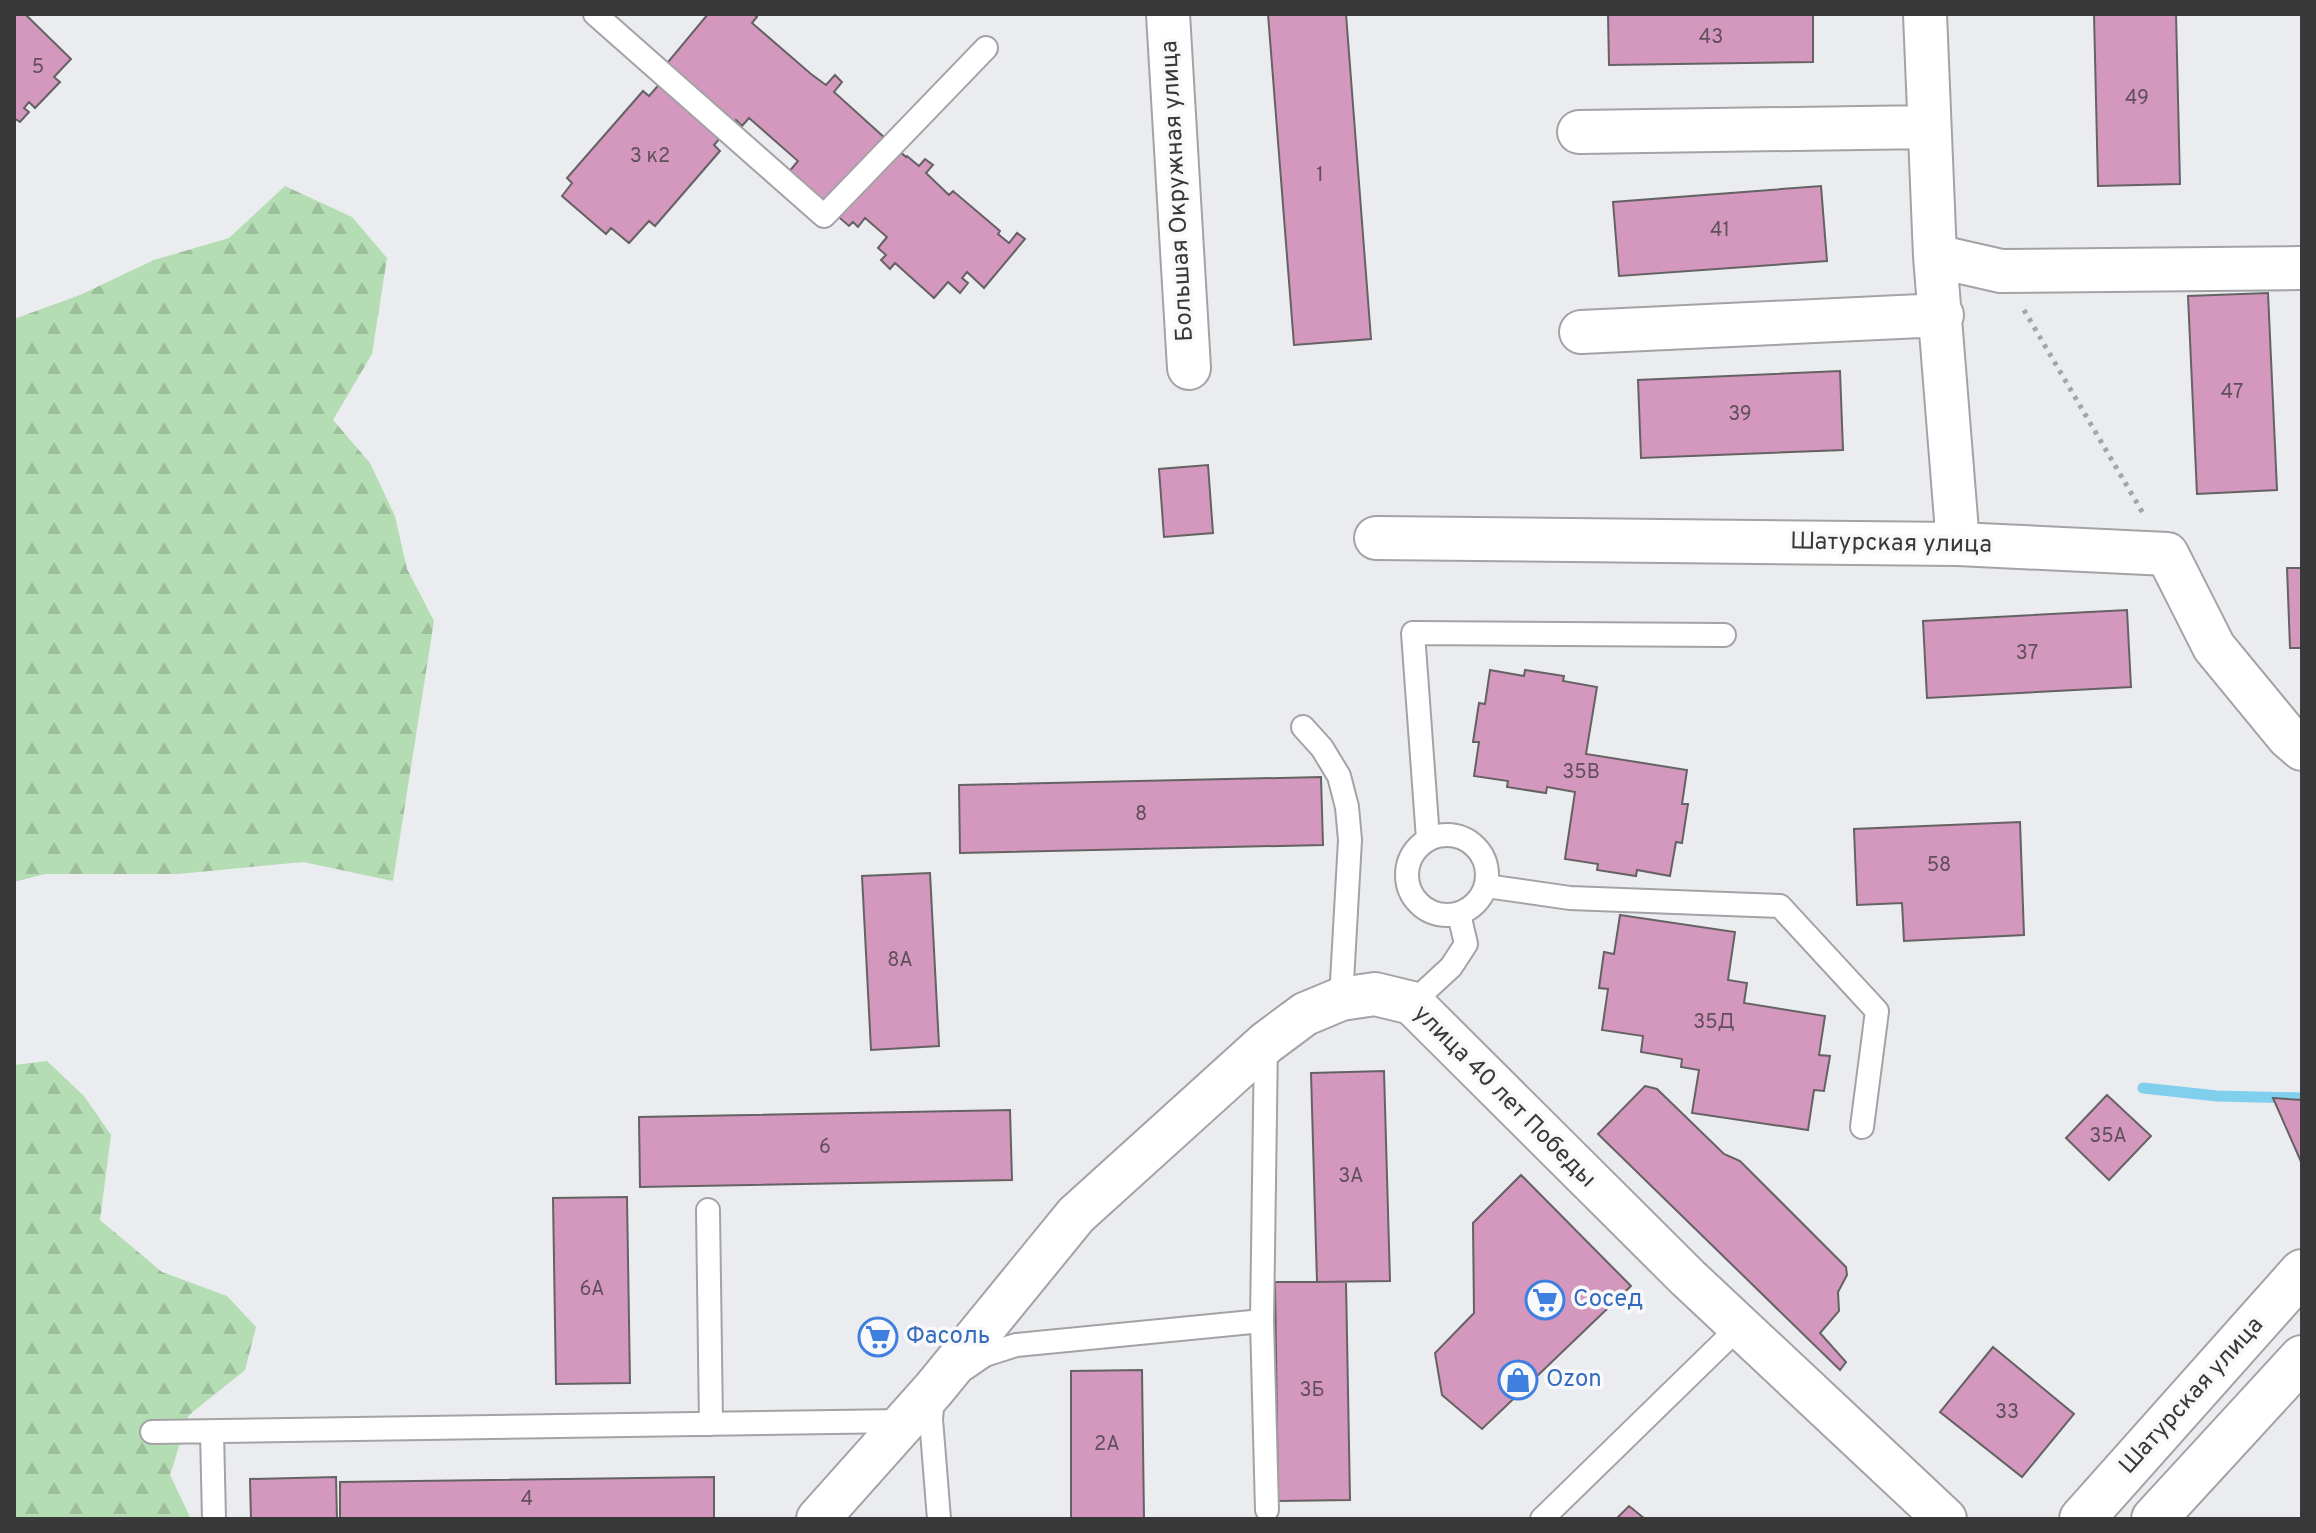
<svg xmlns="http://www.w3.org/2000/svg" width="2316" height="1533" viewBox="0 0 2316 1533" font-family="Overpass,sans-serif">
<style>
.forest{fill:url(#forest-firs)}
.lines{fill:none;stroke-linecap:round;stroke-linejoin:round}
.stream{stroke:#80cfed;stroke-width:11}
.building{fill:#d497bd;stroke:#656263;stroke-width:2}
.lane-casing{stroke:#a3a3a6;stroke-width:26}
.street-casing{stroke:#a3a3a6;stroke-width:46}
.primary-casing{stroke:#a3a3a6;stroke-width:48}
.path{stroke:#a4a5a7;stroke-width:5;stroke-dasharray:4 6;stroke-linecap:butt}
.lane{stroke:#fff;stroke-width:22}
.street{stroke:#fff;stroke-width:42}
.primary{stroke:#fff;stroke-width:44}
.labels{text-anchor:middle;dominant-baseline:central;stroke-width:7;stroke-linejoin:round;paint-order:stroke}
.number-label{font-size:20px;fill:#60505b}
.street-label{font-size:24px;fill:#39393a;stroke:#f9f9fc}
.shop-label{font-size:24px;fill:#366cbe;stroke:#f9f9fc;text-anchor:start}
</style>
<defs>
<pattern id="forest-firs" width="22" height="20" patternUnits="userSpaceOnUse" patternTransform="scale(2)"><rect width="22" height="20" fill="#b4ddb3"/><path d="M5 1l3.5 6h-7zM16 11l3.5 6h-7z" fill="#9cbe9b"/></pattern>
</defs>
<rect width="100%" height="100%" fill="#ebecef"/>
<path class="forest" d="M285,186L352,217L387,258L372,354L333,420L370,463L395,516L407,569L434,621L393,881L303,862L178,874H45L14,882V319L80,295L154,260L229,238Z
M47,1061L84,1096L111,1135L100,1220L162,1272L227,1296L256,1327L245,1370L189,1415L170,1475L191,1519H14V1065Z"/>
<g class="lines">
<path class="stream" d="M2143,1088L2217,1096L2302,1098"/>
</g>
<path class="building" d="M14,14H25L71,59L54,77L60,82L35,108L29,102L24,108L29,112L20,122L14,118Z
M708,14H753L757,17L752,23L811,74L826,85L835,75L842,82L834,92L906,157L907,156L919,166L925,159L933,165L926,173L949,195L953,191L1000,231L998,234L1009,243L1017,233L1025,239L984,288L967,272L962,278L968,283L960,293L948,282L934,298L895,263L890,269L881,260L886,255L878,248L887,237L865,218L858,227L853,222L849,226L788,173L798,161L749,118L742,126L736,120L714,145L720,151L713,159L655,226L649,221L629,243L611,228L606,234L562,196L572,183L567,178L643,91L649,96L664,79L658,74Z
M1268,14H1346L1371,339L1294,345Z
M1608,14H1813V62L1609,65Z
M2094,14H2176L2180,184L2098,186Z
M1821,186L1827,261L1619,276L1613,202Z
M2268,293L2277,490L2197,494L2188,296Z
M1840,371L1843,450L1641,458L1638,380Z
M1208,465L1213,533L1164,537L1159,469Z
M2287,568H2302V648H2290Z
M2127,610L2131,687L1927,698L1923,621Z
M1490,670L1524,676L1525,670L1564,676L1563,681L1597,687L1586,754L1687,770L1682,804H1688L1682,843L1676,842L1670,876L1637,870L1636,876L1597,870L1598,864L1565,859L1575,792L1547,787L1546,793L1507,787L1508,781L1474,776L1479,742H1473L1479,703L1485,704Z
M1321,777L1323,845L960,853L959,785Z
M2020,822L2024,935L1904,941L1902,903L1857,905L1854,829Z
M930,873L939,1046L871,1050L862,876Z
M1620,915L1735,932L1728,980L1747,983L1744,1003L1825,1016L1819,1055L1830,1056L1824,1091L1814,1090L1808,1130L1692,1113L1699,1070L1681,1067L1682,1059L1641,1052L1643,1036L1602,1030L1608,989L1599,988L1604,952L1614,954Z
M1384,1071L1390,1281L1317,1282L1311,1073Z
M1645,1086L1657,1089L1724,1154L1740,1161L1846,1267L1847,1275L1838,1292L1839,1311L1820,1333L1846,1362L1840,1370L1598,1134Z
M2107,1095L2151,1136L2109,1180L2066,1138Z
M2273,1098L2302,1100V1164Z
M1010,1110L1012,1180L640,1187L639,1117Z
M1521,1175L1631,1286L1482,1429L1442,1395L1435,1353L1474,1313L1473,1223Z
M627,1197L630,1383L556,1384L553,1198Z
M1275,1282H1346L1350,1500L1278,1501Z
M1993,1347L2074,1414L2022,1477L1940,1412Z
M1142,1370L1144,1519H1071V1371Z
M336,1477L337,1519H251L250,1479Z
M714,1477V1519H340V1482Z
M1629,1506L1645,1519H1616Z"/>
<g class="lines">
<defs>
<path id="lane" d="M595,14L824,216L986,48
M1303,727L1322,748L1339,776L1347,807L1350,840L1341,999
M1407 875a40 40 0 1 1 80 0a40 40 0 1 1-80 0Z
M1428,839L1413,633L1724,635
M1486,886L1570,898L1780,906L1877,1011L1862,1127
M1412,1003L1451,967L1466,944L1459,914
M708,1210L711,1424
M1262,1321L1266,1043
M966,1368L985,1355L1016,1345L1262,1321L1267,1510
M933,1397L931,1419L939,1519
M152,1432L904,1421
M212,1433L214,1519
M1542,1519L1740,1326"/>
<path id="street" d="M1168,14L1189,368
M1925,14L1935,256L1958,544
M1579,132L1928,127
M1935,256L2001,271L2302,268
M1581,332L1942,315
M1376,538L1958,544L2167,554L2214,647L2288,737L2302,749
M818,1519L934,1389L1076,1215L1266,1043L1305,1014L1341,999L1375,994L1412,1003L1688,1278L1945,1519"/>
<path id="primary" d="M2082,1519L2302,1272
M2154,1519L2302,1358"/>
</defs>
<use href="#lane" class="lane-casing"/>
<use href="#street" class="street-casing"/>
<use href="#primary" class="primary-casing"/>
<path class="path" d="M2024,310L2144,515"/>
<use href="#lane" class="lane"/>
<use href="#street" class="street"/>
<use href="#primary" class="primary"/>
</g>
<defs>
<symbol id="supermarket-ring" viewBox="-11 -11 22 22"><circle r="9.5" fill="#f9f9fc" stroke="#3f7fe0" stroke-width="1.5"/><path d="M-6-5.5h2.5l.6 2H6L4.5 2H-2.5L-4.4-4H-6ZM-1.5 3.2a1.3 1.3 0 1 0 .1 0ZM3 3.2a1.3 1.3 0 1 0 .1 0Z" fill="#3f7fe0"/></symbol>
<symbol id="shop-ring" viewBox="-11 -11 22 22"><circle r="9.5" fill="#f9f9fc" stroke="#3f7fe0" stroke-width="1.5"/><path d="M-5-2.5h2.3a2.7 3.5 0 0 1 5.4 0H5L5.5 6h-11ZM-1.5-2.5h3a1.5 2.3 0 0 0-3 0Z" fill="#3f7fe0"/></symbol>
</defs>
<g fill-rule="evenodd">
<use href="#supermarket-ring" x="1523" y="1278" width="44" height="44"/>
<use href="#supermarket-ring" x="856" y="1315" width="44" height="44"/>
<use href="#shop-ring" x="1496" y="1358" width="44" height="44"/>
</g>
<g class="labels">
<g class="number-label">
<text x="1711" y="38">43</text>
<text x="38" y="68">5</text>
<text x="2137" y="99">49</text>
<text x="650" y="157">3 к2</text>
<text x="1320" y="176">1</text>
<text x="1720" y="231">41</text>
<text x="2232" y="393">47</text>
<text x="1740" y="415">39</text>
<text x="2027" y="654">37</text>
<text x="1581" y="773">35В</text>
<text x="1141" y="815">8</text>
<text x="1939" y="866">58</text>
<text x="900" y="961">8А</text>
<text x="1714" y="1023">35Д</text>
<text x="2108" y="1137">35А</text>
<text x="825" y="1148">6</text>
<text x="1351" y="1177">3А</text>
<text x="592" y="1290">6А</text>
<text x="1312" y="1391">3Б</text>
<text x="2007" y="1413">33</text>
<text x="1107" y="1445">2А</text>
<text x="527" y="1500">4</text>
</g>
<g class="street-label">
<text transform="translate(1178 191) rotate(-93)">Большая Окружная улица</text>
<text transform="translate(1891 544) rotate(1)">Шатурская улица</text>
<text transform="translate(1504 1097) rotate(45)">улица 40 лет Победы</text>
<text transform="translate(2192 1396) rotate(-48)">Шатурская улица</text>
</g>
<g class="shop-label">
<text x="1573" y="1300">Сосед</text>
<text x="906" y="1337">Фасоль</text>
<text x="1546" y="1380">Ozon</text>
</g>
</g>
<rect width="2316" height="1533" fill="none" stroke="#39393a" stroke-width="32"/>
</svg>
